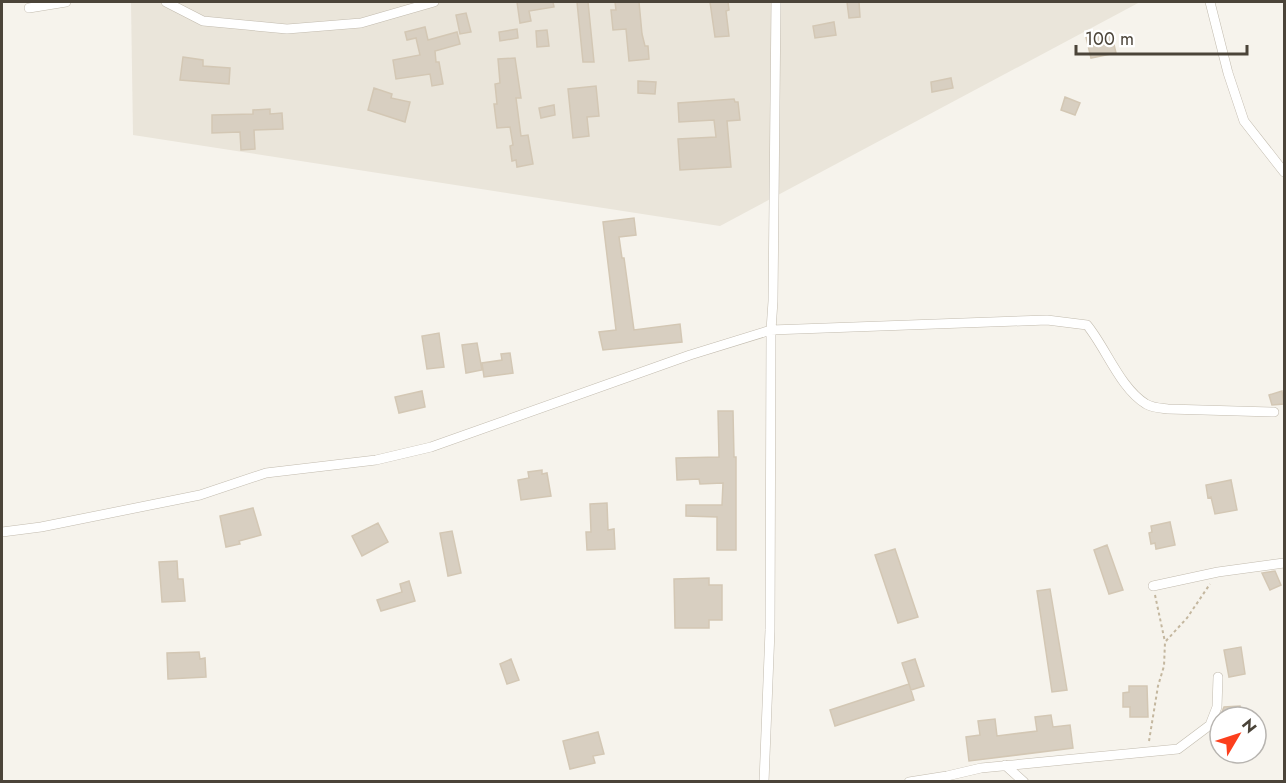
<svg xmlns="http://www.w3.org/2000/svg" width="1286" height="783" viewBox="0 0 1286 783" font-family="Jost,sans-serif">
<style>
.residential{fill:#eae5da}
.building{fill:#d8cfc1;stroke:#d3c7b4;stroke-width:1.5}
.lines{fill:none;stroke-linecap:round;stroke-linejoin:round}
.minor-casing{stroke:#c2bbae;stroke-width:10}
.path{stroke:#c4b79f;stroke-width:2;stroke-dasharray:3 3;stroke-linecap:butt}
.minor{stroke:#fff;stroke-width:9}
</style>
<rect width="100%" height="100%" fill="#f6f3ec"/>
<path class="residential" d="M131,2H1140L720,226L133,135Z"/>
<path class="building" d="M517,2H553L554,7L529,11L531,21L520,23Z
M577,2H588L594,62H583Z
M615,2H639L642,34L645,46H648L649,59L629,61L626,29L613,30L611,10H616Z
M710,2H728L729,10L726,11L729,36L715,37Z
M847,2H859L860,17L849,18Z
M466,13L471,32L460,34L456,15Z
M834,22L836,35L815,38L813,26Z
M425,27L428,40L457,32L460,44L435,51L436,62H439L443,84L432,86L430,74L396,79L393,60L420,55L416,38L407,40L405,32Z
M517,29L518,38L500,41L499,32Z
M547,30L549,46L537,47L536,31Z
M1111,32L1116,53L1091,58L1086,37Z
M183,57L203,60V66L230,68L229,84L180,80Z
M515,58L521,98H516L521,136L528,135L533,164L517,167L516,160L512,161L510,146L513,145L510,127L497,128L494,104H497L495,84L500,83L498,59Z
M951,78L953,88L932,92L931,82Z
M638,81L656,82L655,94L638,93Z
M596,86L599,116L587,117L589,136L573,138L568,89Z
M374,88L392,94L391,98L410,102L405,122L368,110Z
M1065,97L1080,103L1075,115L1061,110Z
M734,99L735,102H738L740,120L727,121L731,167L680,170L678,139L716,137L714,120L679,122L678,103Z
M554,105L555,115L541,118L539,108Z
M270,109V114L282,113L283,129L254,130L255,149L241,150L240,132L212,133V115L253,114V110Z
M634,218L636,235L619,237L622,258H624L634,330L680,324L682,342L603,350L599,332L616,330L603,222Z
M439,333L444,367L427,369L422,336Z
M477,343L482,370L466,373L462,345Z
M510,353L513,373L484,377L482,363L502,360L501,354Z
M422,391L425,407L399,413L395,397Z
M1282,391L1284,404L1272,405L1269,395Z
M718,411H733L734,457H736V550H717V517L686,516V505H722L723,483L700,484L699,479L677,480L676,458L719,457Z
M542,470V474L547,473L551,496L521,500L518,480L529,478L528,472Z
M1231,480L1237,510L1215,514L1211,497L1208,498L1206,485Z
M607,503L608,530L614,529L615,549L587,550L586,532H591L590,504Z
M253,508L261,535L239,541L240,544L226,547L220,516Z
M1170,522L1175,545L1156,549L1155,543L1151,544L1149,533L1152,532L1151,526Z
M378,523L388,542L362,556L352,536Z
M452,531L461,573L448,576L440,533Z
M1107,545L1123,590L1109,594L1094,550Z
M895,549L918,617L898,623L875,555Z
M177,561L178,579H183L185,601L162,602L159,562Z
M1275,571L1281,585L1270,590L1262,573Z
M709,578V585H722V620H709V628H675L674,579Z
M409,581L415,601L381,611L377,600L402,592L400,584Z
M1050,589L1067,690L1052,692L1037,591Z
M1241,647L1245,674L1229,677L1224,650Z
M199,652L200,659L205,658L206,677L168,679L167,653Z
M511,659L519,680L507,684L500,664Z
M915,659L924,686L911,690L902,663Z
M909,684L914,700L835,726L830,710Z
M1129,686H1147L1148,717H1130V707H1123V693L1129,692Z
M1240,706L1241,717H1220L1224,707Z
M1051,715L1053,727L1070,725L1073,748L969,761L966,737L980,735L978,721L995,719L997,736L1037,731L1035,717Z
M598,732L604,754L593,756L595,763L570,769L563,741Z"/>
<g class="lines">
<defs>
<path id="minor" d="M166,2L203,21L287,29L361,23L434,2
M1210,2L1228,73L1244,121L1284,172
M29,8L66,2
M2,532L41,527L200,495L266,473L376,460L431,447L690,355L771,330L1047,320L1087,325C1106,348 1120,388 1146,404C1153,408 1160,408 1168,409L1274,412
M1153,586L1218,572L1284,563
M1005,765L1024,782
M764,782L770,630L771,330L773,301L776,2
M909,782L947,776L981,768L1178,749L1210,725L1217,707L1218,677"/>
</defs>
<use href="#minor" class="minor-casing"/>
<path class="path" d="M1155,595L1165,642
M1149,741L1158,686L1164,666L1165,642L1187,618L1210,584"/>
<use href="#minor" class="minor"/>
</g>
<rect width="1286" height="783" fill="none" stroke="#4b4439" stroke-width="6"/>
<g transform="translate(1238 735) rotate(51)"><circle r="28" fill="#ffffff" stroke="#b7b4b0" stroke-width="1.5"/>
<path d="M0-4.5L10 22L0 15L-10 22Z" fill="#fc3f1d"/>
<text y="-9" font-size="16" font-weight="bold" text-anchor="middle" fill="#4b4439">N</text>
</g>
<path d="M1076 45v9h171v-9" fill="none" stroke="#4b4439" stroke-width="3"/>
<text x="1085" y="45" font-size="18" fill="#4b4439" stroke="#ffffff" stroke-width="4.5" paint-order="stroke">100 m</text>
</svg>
